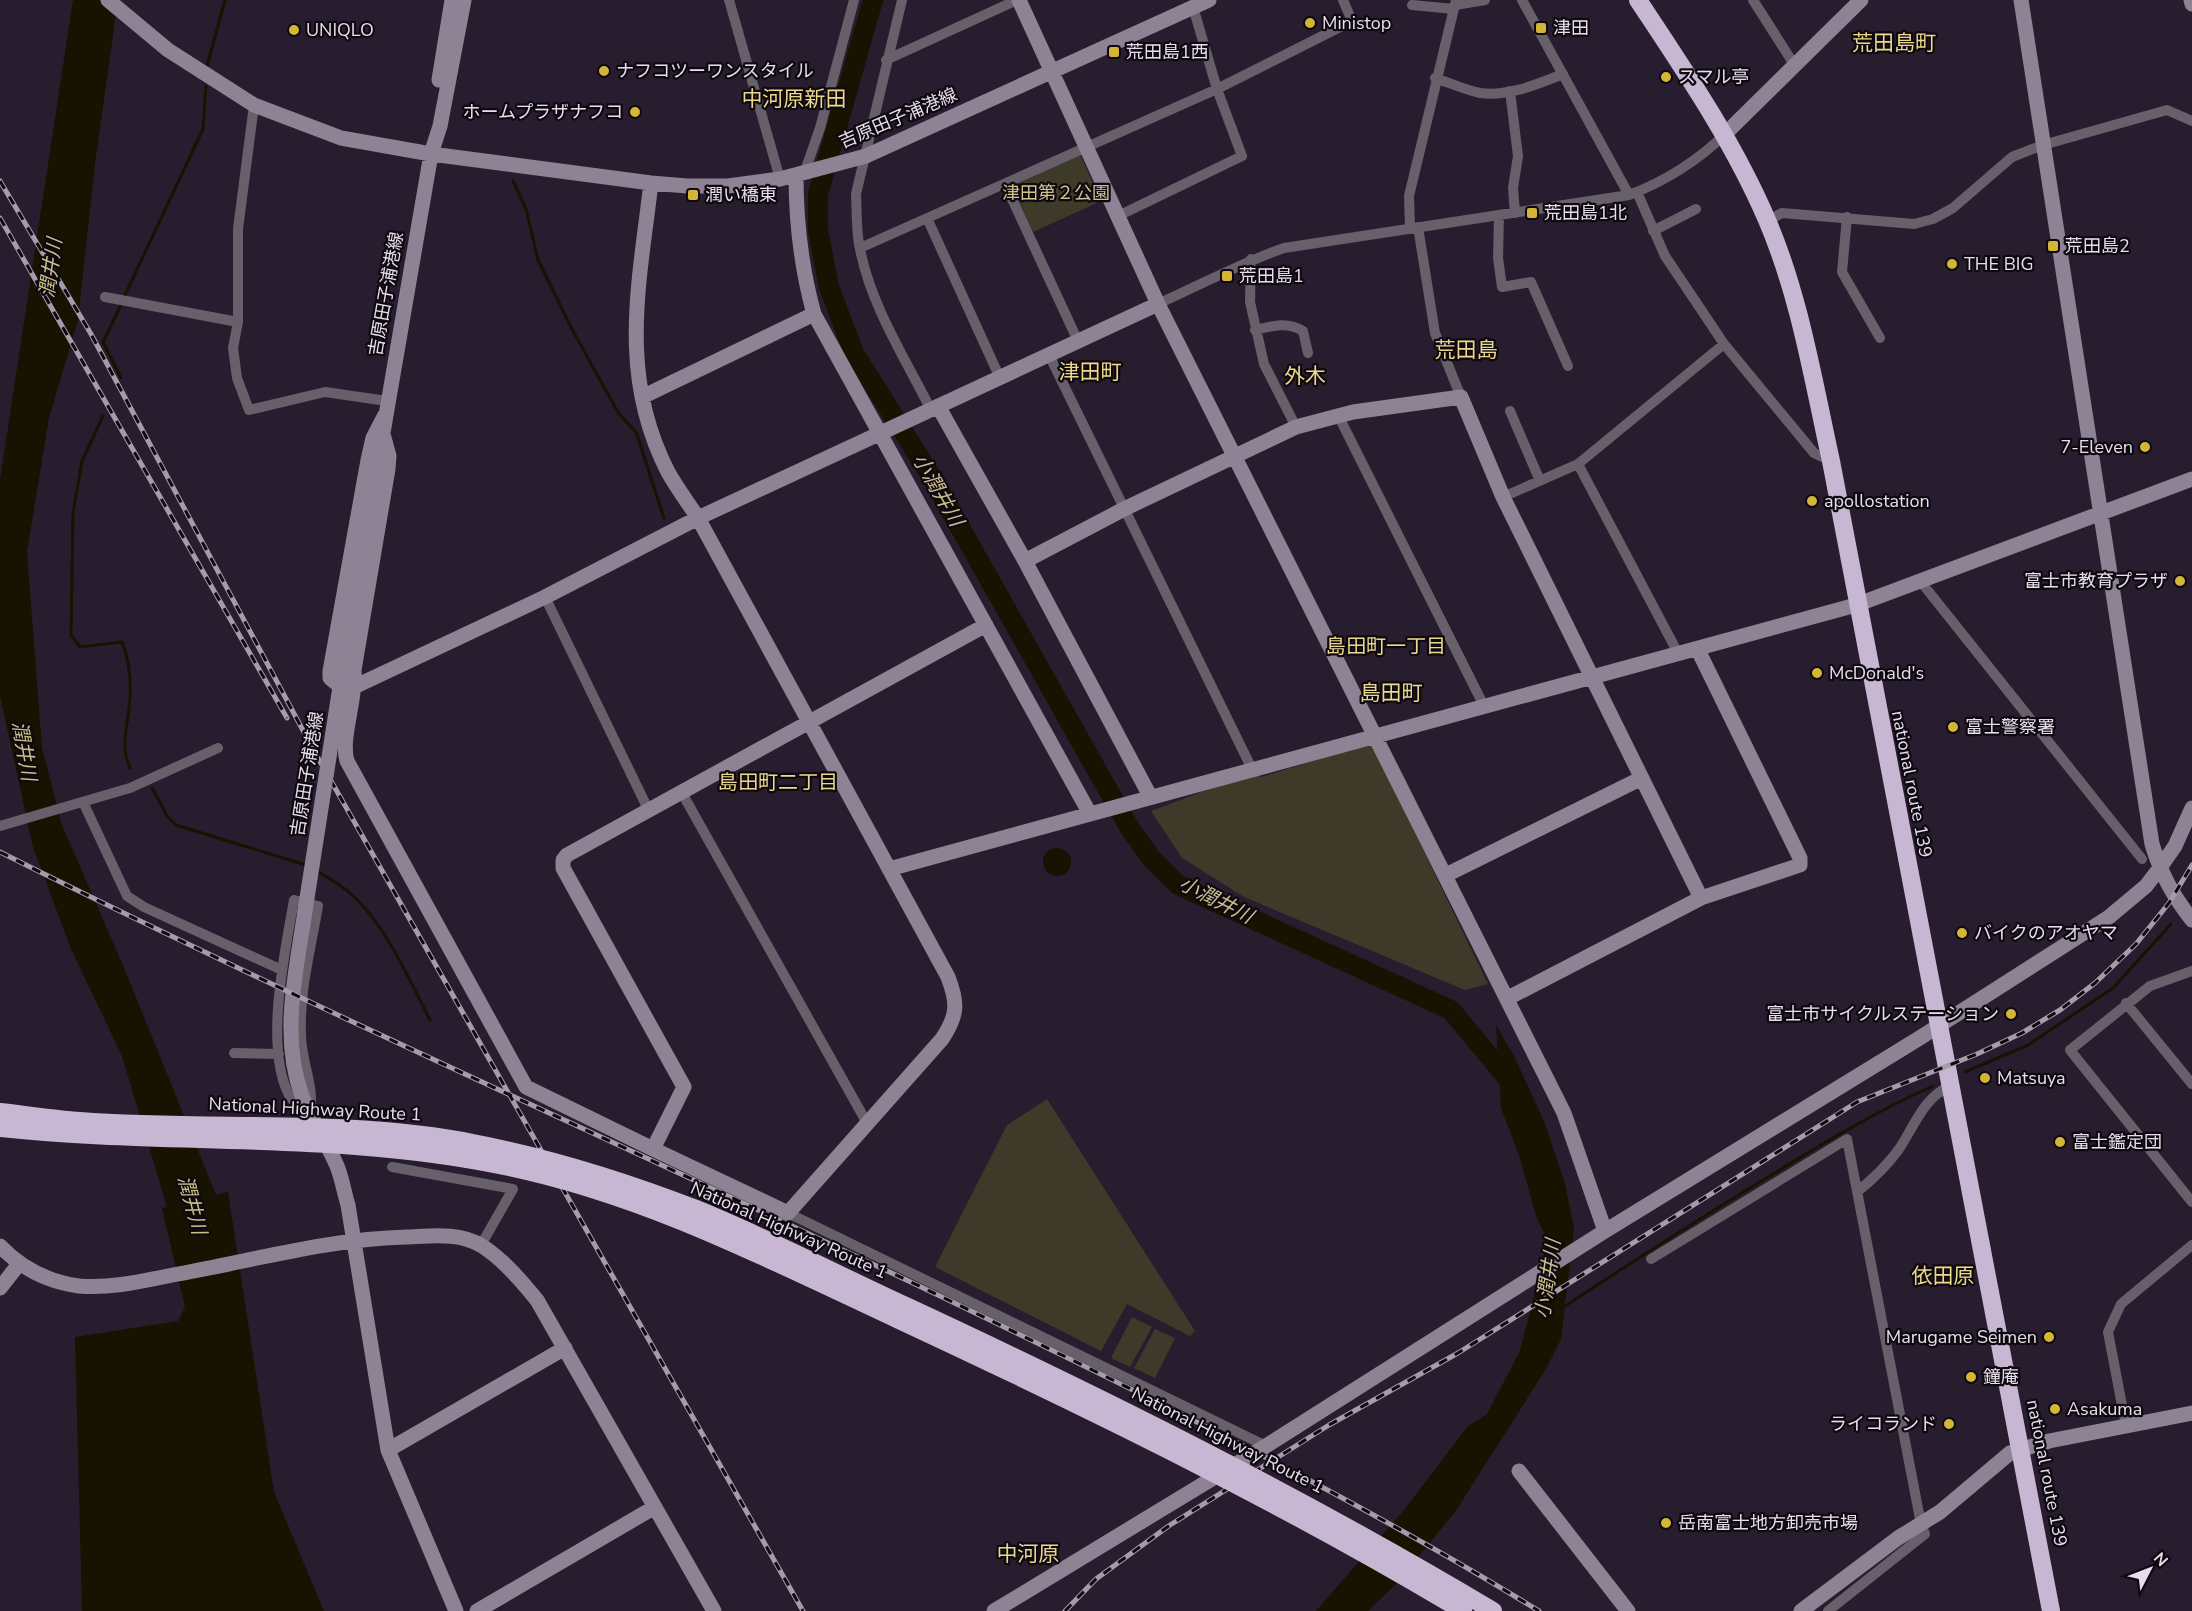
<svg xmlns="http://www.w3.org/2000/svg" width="2192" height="1611" viewBox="0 0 2192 1611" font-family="'Nunito Sans','Noto Sans JP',sans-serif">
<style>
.green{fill:#3e3a2a}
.water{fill:#181200}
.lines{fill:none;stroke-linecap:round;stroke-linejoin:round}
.stream{stroke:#181200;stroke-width:3}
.river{stroke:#181200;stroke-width:20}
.street{stroke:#67606b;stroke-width:10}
.secondary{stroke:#8e8394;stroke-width:15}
.highway{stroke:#c8b7d2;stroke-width:18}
.rail-casing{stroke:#a49caa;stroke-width:5}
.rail{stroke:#0e0911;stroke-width:3;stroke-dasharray:9;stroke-linecap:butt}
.secondary-bridge{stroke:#8e8394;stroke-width:15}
.highway-bridge{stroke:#c8b7d2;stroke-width:18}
.poi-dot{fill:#d3b635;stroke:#0e0911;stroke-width:2}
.labels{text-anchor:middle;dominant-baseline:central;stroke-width:4.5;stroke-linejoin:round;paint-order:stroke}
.poi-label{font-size:18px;fill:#e6dfeb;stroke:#0e0911;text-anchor:start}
.street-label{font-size:18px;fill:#e6dfeb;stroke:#0e0911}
.park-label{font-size:18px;fill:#cdc18c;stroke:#0e0911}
.water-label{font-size:20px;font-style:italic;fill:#cbbe8a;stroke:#0e0911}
.neighbourhood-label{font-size:20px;fill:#ebd88a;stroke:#0e0911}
.quarter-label{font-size:21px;fill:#ebd88a;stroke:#0e0911}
</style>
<rect width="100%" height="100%" fill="#281d2e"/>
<path class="green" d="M1080,154L1101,201L1033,232L1011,184Z
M1372,744L1488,984L1465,990L1244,897L1182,858L1151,811L1255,772L1261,777L1317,760L1321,756Z
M1047,1099L1195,1331L1190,1336L1127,1304L1101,1351L935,1267L1007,1125Z
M1132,1317L1152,1327L1130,1367L1111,1358Z
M1155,1329L1175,1338L1155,1378L1134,1368Z"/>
<path class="water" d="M73,0H118L95,164L78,320L49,418L27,552L42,748L62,825L125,970L216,1195L228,1192L274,1492L324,1611H82L75,1337L178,1321L185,1307L162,1208L167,1207L122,1056L71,949L33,847L0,696V480Z
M1043 862a14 14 0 1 1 28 0a14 14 0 1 1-28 0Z
M1496,1025L1514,1056L1544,1121L1565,1183L1574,1229L1561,1339L1546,1369L1455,1512L1395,1585L1368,1611H1316L1404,1510L1468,1426L1487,1414L1520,1351L1548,1241L1536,1216L1519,1155L1501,1108Z"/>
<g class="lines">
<path class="stream" d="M207,66L225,0
M513,181L526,209L538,260L573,331L619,414L636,432L664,518
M125,295L203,129L206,86
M121,378L103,342L122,303
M103,416L82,461L73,513L71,635L80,647L122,642C129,659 131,679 130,698C129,722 119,745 130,768
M152,788L167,816L176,825L306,865
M317,871C326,877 336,882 345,889C382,917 409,979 430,1020
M2190,901L2192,898
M1965,1072L2028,1045L2113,988L2171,924
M1562,1308C1632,1262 1702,1217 1773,1174C1825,1142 1877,1111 1933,1086"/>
<path class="river" d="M873,0L818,194V230L829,287L854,353L931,476L1129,827L1151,858L1178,885L1451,1010L1514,1086"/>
<path class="street" d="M729,0L780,179
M902,0L856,194C857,212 856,232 860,249C871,306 905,358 931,410
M1522,0L1629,195
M1753,0L1795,66
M1412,5L1454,9
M1455,5L1485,0
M886,60L1017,0
M1435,78C1450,83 1465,90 1480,93C1508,97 1538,84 1563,74
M1510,91L1518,156L1513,188L1515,213
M254,105L238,229V322L233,348L237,378L249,410L325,392L387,401
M804,174L820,128L854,0
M1005,184L1078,341
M1637,192L1665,256L1702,311L1724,344L1814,453L1831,461
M1499,215L1498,258L1502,287L1531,282L1568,366
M1118,216L1242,156L1217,89L1193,7
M1847,217L1842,272L1880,338
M927,218L1000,378
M1767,221L1782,213L1914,224L1933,219L1953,208L2012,157L2043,145L2167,110L2192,121
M1410,227L1409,196L1456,0
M1418,227L1435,333L1461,397
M1653,231L1696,209
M860,248L1217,89L1352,21L1343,0
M1251,259L1250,302L1264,364L1296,427
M105,297L238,322
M1158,304C1200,285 1241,263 1284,248L1629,195C1664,182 1699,160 1725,134
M1255,330C1271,326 1288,321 1303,331L1308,353
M1049,355L1252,769
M1510,411L1540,481
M1338,415L1484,706
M1578,464L1679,655
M1503,497L1578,464L1724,344
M1921,582L2142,859
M545,597L649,811
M682,793L867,1123
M83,802L127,896L144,907L282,970
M0,826L130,788L218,748
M294,900L318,906C311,948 299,992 301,1035C301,1061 315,1087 310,1113C302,1108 294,1103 289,1095C264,1047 285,951 294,900Z
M2192,971L2150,986L2070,1050L2192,1202
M2126,1003L2192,1084
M234,1053L279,1054
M392,1167L513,1189L481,1245
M1857,1192C1873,1179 1887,1166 1899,1149C1914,1127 1924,1096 1951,1086
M788,1213L1266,1446
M1651,1259L1847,1139L1921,1524L1925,1534L1828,1611
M2126,1426L2108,1332L2121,1304L2192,1245"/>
<path class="secondary" d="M108,0L168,50L254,105L341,138L431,154L651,183L687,186H728L780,179L866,156L1209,0
M1019,0L1158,304L1564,1113L1605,1231
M2021,0L2152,844C2161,874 2173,896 2192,920
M2191,0L2192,4
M439,80L452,0
M1725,134L1861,0
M796,175C796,224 801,267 814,314L1090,814
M651,183C639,285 618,375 668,472C677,488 688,503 698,518L948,977C958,1003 958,1015 942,1039L788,1213L653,1149
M642,397L814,314
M938,406L1025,561L1150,796
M385,415L373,438L368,460L330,671V678L336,683L356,686L545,597L698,518L1158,304
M383,434L389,456L388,469L354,670C357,698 340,738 347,761L526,1087L653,1149L684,1087L563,868V860L567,855L986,625
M1025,561L1124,509L1296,427L1353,412L1461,397L1503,497L1701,898
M347,642L431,154L440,126L464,0
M889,869L1856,605L2192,479
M1446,875L1642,778
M305,911C296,972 280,1036 302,1096C311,1120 327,1142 337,1166C342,1178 344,1192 348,1205L388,1450L456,1611
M1508,998L1701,898L1800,865V858L1698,650
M0,1246C21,1268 49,1282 79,1286C112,1289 147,1280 178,1274C255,1260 329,1239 407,1237C432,1236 460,1232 482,1246C504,1260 521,1281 537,1300L714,1611
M0,1288L19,1264
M388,1450L565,1348
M1519,1471L1628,1611
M477,1611L655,1507
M994,1611L1266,1446L1605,1231L1918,1039L2109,917L2146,886L2159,869L2175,846L2192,808
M1801,1611L1898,1538L1940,1512L2010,1453L2049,1441L2192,1413"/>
<path class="highway" d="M1638,0C1685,71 1733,141 1767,220C1800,297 1813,380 1831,461L2051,1611"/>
<defs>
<path id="rail" d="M0,181L91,334L314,751L803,1611
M0,218L287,718
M0,852C329,1017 667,1163 998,1324C1182,1413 1365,1504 1539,1611
M1065,1611L1096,1579L1170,1525L1329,1425L1458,1353L1857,1102L1977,1054L2022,1033L2060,1010L2095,983L2136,944L2169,903L2192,865"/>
</defs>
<use href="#rail" class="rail-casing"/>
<use href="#rail" class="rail"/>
<path class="secondary-bridge" d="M305,911L347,642"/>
<path class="highway-bridge" d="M0,1112C27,1115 53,1119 80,1121C211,1131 344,1118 473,1143C550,1158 624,1181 696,1209C768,1238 838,1275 908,1307C1108,1400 1304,1498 1493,1611
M0,1128C170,1146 342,1131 509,1167C647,1196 770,1260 897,1319C1090,1409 1281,1502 1463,1611"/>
</g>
<g class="poi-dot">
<circle cx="1310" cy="23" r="6"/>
<rect x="1535" y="22" width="12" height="12" rx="3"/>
<circle cx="294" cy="30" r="6"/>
<rect x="1108" y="46" width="12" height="12" rx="3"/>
<circle cx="604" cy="71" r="6"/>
<circle cx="1666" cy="77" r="6"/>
<circle cx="635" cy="112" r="6"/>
<rect x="687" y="189" width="12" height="12" rx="3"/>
<rect x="1526" y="207" width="12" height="12" rx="3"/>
<rect x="2047" y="240" width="12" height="12" rx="3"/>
<circle cx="1952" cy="264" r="6"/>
<rect x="1221" y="270" width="12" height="12" rx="3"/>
<circle cx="2145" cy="447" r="6"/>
<circle cx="1812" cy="501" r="6"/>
<circle cx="2180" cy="581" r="6"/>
<circle cx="1817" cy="673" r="6"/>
<circle cx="1953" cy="727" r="6"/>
<circle cx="1962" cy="933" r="6"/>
<circle cx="2011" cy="1014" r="6"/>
<circle cx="1985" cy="1078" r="6"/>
<circle cx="2060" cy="1142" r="6"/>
<circle cx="2049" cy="1337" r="6"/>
<circle cx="1971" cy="1377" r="6"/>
<circle cx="2055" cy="1409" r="6"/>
<circle cx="1949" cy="1424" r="6"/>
<circle cx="1666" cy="1523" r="6"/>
</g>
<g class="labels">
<g class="poi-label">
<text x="1322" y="23">Ministop</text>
<text x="1553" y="28">津田</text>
<text x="306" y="30">UNIQLO</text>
<text x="1126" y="52">荒田島1西</text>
<text x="616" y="71">ナフコツーワンスタイル</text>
<text x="1678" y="77">スマル亭</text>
<text x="623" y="112" text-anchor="end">ホームプラザナフコ</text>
<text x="705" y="195">潤い橋東</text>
<text x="1544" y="213">荒田島1北</text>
<text x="2065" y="246">荒田島2</text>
<text x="1964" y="264">THE BIG</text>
<text x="1239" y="276">荒田島1</text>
<text x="2133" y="447" text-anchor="end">7-Eleven</text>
<text x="1824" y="501">apollostation</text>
<text x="2168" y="581" text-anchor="end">富士市教育プラザ</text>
<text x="1829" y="673">McDonald's</text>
<text x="1965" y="727">富士警察署</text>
<text x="1974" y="933">バイクのアオヤマ</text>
<text x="1999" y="1014" text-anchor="end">富士市サイクルステーション</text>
<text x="1997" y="1078">Matsuya</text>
<text x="2072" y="1142">富士鑑定団</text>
<text x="2037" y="1337" text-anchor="end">Marugame Seimen</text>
<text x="1983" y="1377">鐘庵</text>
<text x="2067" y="1409">Asakuma</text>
<text x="1937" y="1424" text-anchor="end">ライコランド</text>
<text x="1678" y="1523">岳南富士地方卸売市場</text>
</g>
<g class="street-label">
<text transform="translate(898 118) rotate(-23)">吉原田子浦港線</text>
<text transform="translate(386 294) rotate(-80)">吉原田子浦港線</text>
<text transform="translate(307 774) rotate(-81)">吉原田子浦港線</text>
<text transform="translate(1912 784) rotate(79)">national route 139</text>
<text transform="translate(315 1109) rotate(3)">National Highway Route 1</text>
<text transform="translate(789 1230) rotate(24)">National Highway Route 1</text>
<text transform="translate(1228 1440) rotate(27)">National Highway Route 1</text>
<text transform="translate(2047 1473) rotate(79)">national route 139</text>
</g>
<g class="park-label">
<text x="1056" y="193">津田第２公園</text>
</g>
<g class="water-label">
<text transform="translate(51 268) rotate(-82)">潤井川</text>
<text transform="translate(938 490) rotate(60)">小潤井川</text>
<text transform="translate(24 751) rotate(80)">潤井川</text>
<text transform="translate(1216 900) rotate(27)">小潤井川</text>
<text transform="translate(192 1205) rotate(75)">潤井川</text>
<text transform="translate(1548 1279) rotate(-82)">小潤井川</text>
</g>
<g class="neighbourhood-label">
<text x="1386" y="646">島田町一丁目</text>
<text x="778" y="782">島田町二丁目</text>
</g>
<g class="quarter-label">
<text x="1894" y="43">荒田島町</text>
<text x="794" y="99">中河原新田</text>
<text x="1466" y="350">荒田島</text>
<text x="1090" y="372">津田町</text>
<text x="1305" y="376">外木</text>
<text x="1391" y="693">島田町</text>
<text x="1943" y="1276">依田原</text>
<text x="1028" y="1554">中河原</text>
</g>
</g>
<g transform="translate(2150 1569) rotate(48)" stroke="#0e0911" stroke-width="4.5" paint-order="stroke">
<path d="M0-4.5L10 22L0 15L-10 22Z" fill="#e6dfeb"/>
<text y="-9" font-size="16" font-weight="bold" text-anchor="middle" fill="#e6dfeb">N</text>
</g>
</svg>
